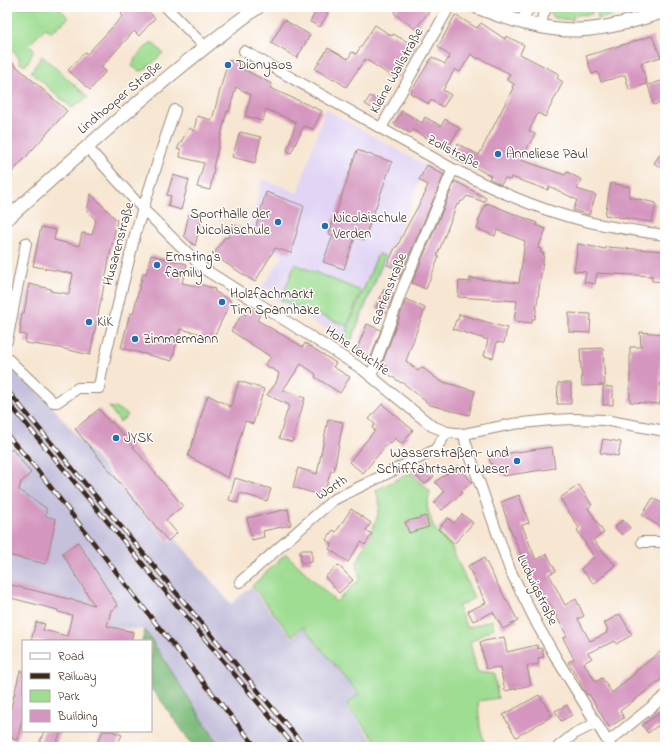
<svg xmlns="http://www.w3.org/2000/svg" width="672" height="754" viewBox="0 0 672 754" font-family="'Indie Flower',sans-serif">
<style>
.built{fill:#e1d4f4}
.industrial{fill:#c5c0db}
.green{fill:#9fdd93;stroke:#6d8458}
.forest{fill:#7fbc7d;stroke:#5d734e}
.building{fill:#d597bf}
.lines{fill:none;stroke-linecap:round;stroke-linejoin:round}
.minor-casing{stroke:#998878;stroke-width:12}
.secondary-casing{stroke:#998878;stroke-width:15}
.minor{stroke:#fff;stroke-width:10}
.secondary{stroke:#fff;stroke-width:13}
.rail-casing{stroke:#3b2a1e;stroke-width:4.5}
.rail{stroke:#fff;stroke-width:3;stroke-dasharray:9;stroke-linecap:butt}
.poi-dot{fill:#1f6fb2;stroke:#fff;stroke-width:1.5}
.labels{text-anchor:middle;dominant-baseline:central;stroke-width:3;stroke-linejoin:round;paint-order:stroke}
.poi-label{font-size:14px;fill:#3b2a1e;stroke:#fff;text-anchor:start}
.street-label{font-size:14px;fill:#3b2a1e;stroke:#fff}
</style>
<rect width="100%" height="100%" fill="#fff"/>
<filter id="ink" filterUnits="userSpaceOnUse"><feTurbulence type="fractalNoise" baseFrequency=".025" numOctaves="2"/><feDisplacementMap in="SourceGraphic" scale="8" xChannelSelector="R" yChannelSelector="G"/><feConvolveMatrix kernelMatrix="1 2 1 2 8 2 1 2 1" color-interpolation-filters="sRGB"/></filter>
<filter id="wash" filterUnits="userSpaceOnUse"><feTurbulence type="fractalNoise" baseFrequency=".012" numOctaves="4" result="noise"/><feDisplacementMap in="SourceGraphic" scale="16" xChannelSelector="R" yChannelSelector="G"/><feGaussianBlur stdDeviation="0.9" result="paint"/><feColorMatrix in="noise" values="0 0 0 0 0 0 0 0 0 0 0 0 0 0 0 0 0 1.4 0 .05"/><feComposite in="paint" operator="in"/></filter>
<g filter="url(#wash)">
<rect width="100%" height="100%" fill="#f7e6d2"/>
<path class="built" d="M325,109L426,166L379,276L351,344L260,290L284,255L247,242L262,179L298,193Z"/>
<path class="industrial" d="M7,361L48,402L168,542L174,537L231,604L251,587L292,638L303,628L359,694L345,705L378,747H220L145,630L112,627L74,617L7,598Z"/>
<path class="green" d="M7,7H58L69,18L51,32L45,28L29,45L34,50L26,65H23L20,63C19,55 13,50 7,47Z
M557,7H591L592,14L573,15V20L555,18L551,16V11Z
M632,7H649L598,19L597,13Z
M152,42L163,53L145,70L139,71L132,66C135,55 144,49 152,42Z
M42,56L88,97L72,108L31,72Z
M378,254L385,256L351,341L344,337Z
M295,264L361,291L347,326L281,300Z
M109,407L118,409L128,415L120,422Z
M410,473L430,491L427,507L434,528L451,546L474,598L458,607L467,628L492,620L494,628L470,642L477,672L494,674L498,698L478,701L480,728L486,747H381L346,705L359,694L303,627L292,636L252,586L286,554L336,602L360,579L357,564L377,518L380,505L376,490Z"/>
<path class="forest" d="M145,630L220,747H194L155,692L151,690V641H142Z"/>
<g id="blocks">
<path class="building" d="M127,7H143L155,18L139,36L134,31L101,67L106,71L90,90L68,70L85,52L87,54L123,16L121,14Z
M318,7L328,13L320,27L310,22Z
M398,7H423L429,12L415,29L394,13Z
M455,15L477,28L481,23L505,39L506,36L524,45L520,54L559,74L557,78L563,82L545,117L538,113L529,131L535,134L521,160L565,175L567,172L582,180L577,189L596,195L589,215L573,210L577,200L549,186L548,190L511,177L510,180L505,178L501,185L489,178L491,176L467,163L466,165L451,156L458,144L479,155L513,88L512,87L514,84L507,80L510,74L479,58L478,59L471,54L460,72L455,69L443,90L451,95L443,107L431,100L429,104L410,93L432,57L445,64L450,56L438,47Z
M284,20L310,35L297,58L271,43Z
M375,25L392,36L393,34L415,46L396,79L365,59L346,87L333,78L332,79L315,69L328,48L348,59L352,52L356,54Z
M652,36L661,57L641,63L647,84L629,90L625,75L601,82L598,72L592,74L586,56Z
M7,58L67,111L7,178Z
M228,60L242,64L241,68L272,84L270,88L322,111L313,129L304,126L291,153L287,151L296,122L266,109L263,121L245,116L251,95L236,87L229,112L227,111L213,168L214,169L210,190L197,187L204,163L180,157L181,150L177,149L189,128L194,131L197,116L212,120Z
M665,80V101L654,105L648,85Z
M370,96L382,103L377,111L365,104Z
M402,111L422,123L425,117L441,126L445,119L460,128L448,147L432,138L431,140L413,130L411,133L394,124Z
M240,132L261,137L255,163L232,157Z
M665,147V170L654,163Z
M357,150L392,162L364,240L355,237L344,269L323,262L333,235L329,234Z
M427,165L444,175L399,279L391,276L395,268L387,265L396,246L397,247L405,230L426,192H425L428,185L419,180Z
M173,175L189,180L181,210L168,206L171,196L167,195Z
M455,181L486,198L484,202L467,196L463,201H461L459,205L457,204L437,256L439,257L426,289L412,283Z
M611,183L630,187L629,197L656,203L652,222L605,215Z
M266,192L304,206L291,253L275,248L255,282L213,255L225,237L228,238L233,225L254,233Z
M91,194L117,220L90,355L60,348L25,343L26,335L20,334L21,327H20L22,313H24L29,284L51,289L50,291L69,294L73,274L33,266L41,227L56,230L54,240L79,246L82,233L92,235L96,220L87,211Z
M487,203L537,223L536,225L546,229L538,248L541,249V253H544L535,319H532V323L514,321L517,301L458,297L459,281L470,282V278L519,283L525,241L497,230L495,236L477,229L479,223L478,222L485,205L486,206Z
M189,214L202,217L195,246L184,236Z
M578,244L606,249V247L665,251V282L652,281V276L597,273L595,284L584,282L586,272L574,271Z
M151,255L187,264L182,283L200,287V284L215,289L214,291L231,301L212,341L201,338L202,334L180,329L172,361L121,348L130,313L133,314L143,273L146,274Z
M384,289L394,293L387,313L376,308Z
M406,299L425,308L406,361L418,371L422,367L440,381L475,391L469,415L430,405L402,382L401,383L384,371L387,366L382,364Z
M250,308L260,315L257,320L303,347L305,343L336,363L333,367L350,377L340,393L315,377L316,374L301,364L283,390L305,398L292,442L279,438L289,405L267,395L276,383L279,373L265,365L271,357L231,331L243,313L246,315Z
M569,313L591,314L590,333L569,332Z
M459,314L507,328L504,343L497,342L493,358L484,356L488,340L453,329L456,320H458Z
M367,324L381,330L371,357L356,351Z
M640,332L665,334V355L661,359L660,404L630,402V347H641Z
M603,348L605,385L582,386L580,349Z
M239,381L264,389L253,424L245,421L228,478L188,456L208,395L231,407Z
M558,383H571V404H557Z
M603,387H613V405H603Z
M382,404L413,430L402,444L395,438L391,444L389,442L363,473L349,462L375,430L372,428L375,424L369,419Z
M99,409L110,423L112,422L183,506L166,520L177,533L168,541L75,429Z
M328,419L343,422L334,471H331L323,496L293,487L298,468L317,474Z
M603,439L621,442L618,456L600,453Z
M552,447L555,468L503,476L490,462L489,456Z
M12,449L31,473L21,482L19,490L46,508V516L56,519L46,564L7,555V453Z
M458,465L472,482L461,491L462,493L442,510L434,503L444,492L435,482Z
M425,466L434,476L425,484L411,472Z
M235,478L271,489L267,501L240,493L237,503L229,500Z
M579,485L592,505L588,508L604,533L593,540L615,565L594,584L581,569L594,557L577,530L579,528L560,498Z
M519,495L529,523L522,525L536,560L547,554L556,571L549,574L565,605L576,599L584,616L578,619L590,641L607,633L606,631L608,630L604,623L620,614L632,635L616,644L615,641L588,653L592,658L584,663L596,682L602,678L612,693L635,673V672L665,648V677L620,711L624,718L609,727L589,694L587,695L580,683H581L568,662L574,659L563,638L567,636L550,604L546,606L525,566H526L510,529L501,502Z
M653,498L665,505V530L642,515Z
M288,509L291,525L263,531L264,537L252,540L247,518Z
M351,509L371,523L366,530L372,534L365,545L361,542L348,562L329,549L332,544L326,540L333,530L336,532Z
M462,514L473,523L454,544L438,529L448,518L454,523Z
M426,516L429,527L409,533L405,522Z
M623,520L630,528L622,535L615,527Z
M78,542L118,606L111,610L107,626L133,632L131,641H31L36,622L45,624L43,630L67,636L72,615L58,612V610L7,597V584L94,605L62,553Z
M300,550H312V562L301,563Z
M484,558L506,600H507L518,621L503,629L493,612L473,621L468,611L486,603L468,566Z
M338,565L353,580L339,593L325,577Z
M504,637L507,652L537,645L538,649L542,648L544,657L538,658L539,664L527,666L531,685L505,691L500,667L486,669L480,642Z
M20,671H23V716L17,740L7,737V720H8Z
M539,695L552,716L516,737L503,715Z
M567,705L572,715L561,721L555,711Z
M661,712L665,715V732L657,726L648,733L642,725Z
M44,731H61L55,747H47L39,744Z
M103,731H112L122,735L116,747H95Z"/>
</g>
</g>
<g filter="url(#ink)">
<use href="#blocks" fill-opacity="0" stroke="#998878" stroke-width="1"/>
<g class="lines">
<defs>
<path id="minor" d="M166,7L205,47
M521,21L530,7
M541,26L543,15L547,7
M244,51L453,169C494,189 536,209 581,220C608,227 637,231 665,235
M381,128L449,7
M87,147L142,208L204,269L362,369L432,426L447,432L464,434L513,424L552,420L573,419L604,420L665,431
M7,341L26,243
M7,358L53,402H57L78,388H99L102,370L136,231L165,139L175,110
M371,376L403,287L453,169
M464,434L466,444L510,570L538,626L555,656L611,747
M642,542H665
M240,582L333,500L435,450L447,432
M608,742L665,696
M558,747L574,734L596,723"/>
<path id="secondary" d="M477,7C506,19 547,31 578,30C607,29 637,20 665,11
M7,219C88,146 170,71 258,7"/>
</defs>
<use href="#minor" class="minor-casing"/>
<use href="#secondary" class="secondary-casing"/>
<use href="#minor" class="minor"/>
<use href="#secondary" class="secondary"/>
<defs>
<path id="rail" d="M7,390L305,747
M7,401L295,747
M7,435L36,468L157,625L256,747"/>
</defs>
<use href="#rail" class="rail-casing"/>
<use href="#rail" class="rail"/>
</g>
</g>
<g class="poi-dot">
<circle cx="228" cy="65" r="4"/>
<circle cx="498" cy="154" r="4"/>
<circle cx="278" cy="222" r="4"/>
<circle cx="325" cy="226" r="4"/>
<circle cx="157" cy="265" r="4"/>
<circle cx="222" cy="302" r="4"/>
<circle cx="89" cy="322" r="4"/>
<circle cx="135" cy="339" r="4"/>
<circle cx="116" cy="438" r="4"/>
<circle cx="517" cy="461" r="4"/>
</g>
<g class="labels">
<g class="poi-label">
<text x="236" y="65">Dionysos</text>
<text x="506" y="154">Anneliese Paul</text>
<text x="270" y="214" text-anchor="end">Sporthalle der<tspan x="270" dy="16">Nicolaischule</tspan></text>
<text x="333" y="218">Nicolaischule<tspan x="333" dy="16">Verden</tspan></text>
<text x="165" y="257">Ernsting's<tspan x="165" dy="16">family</tspan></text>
<text x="230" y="294">Holzfachmarkt<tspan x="230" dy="16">Tim Spannhake</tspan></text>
<text x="97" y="322">KiK</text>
<text x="143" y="339">Zimmermann</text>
<text x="124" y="438">JYSK</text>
<text x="509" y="453" text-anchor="end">Wasserstraßen- und<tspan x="509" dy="16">Schifffahrtsamt Weser</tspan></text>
</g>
<g class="street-label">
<text transform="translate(397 71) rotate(-61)">Kleine Wallstraße</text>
<text transform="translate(120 98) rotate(-40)">Lindhooper Straße</text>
<text transform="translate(453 152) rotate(28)">Zollstraße</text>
<text transform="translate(119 244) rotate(-75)">Husarenstraße</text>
<text transform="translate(389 289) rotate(-68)">Gartenstraße</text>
<text transform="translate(357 351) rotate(35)">Hohe Leuchte</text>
<text transform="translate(332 488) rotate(-32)">Worth</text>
<text transform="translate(537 590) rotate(64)">Ludwigstraße</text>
</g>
</g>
<rect width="672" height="754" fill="none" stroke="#fff" stroke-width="24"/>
<rect x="22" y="640" width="130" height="92" fill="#ffffff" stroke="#b1aaa5"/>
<rect x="30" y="653" width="20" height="6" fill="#ffffff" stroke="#b1aaa5"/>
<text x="58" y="660" font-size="12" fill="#3b2a1e">Road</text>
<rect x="30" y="673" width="20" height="6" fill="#3b2a1e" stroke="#b1aaa5"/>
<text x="58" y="680" font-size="12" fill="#3b2a1e">Railway</text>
<rect x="30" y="690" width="20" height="12" fill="#9fdd93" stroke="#b1aaa5"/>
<text x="58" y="700" font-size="12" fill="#3b2a1e">Park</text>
<rect x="30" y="710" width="20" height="12" fill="#d597bf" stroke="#b1aaa5"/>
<text x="58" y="720" font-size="12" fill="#3b2a1e">Building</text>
</svg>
